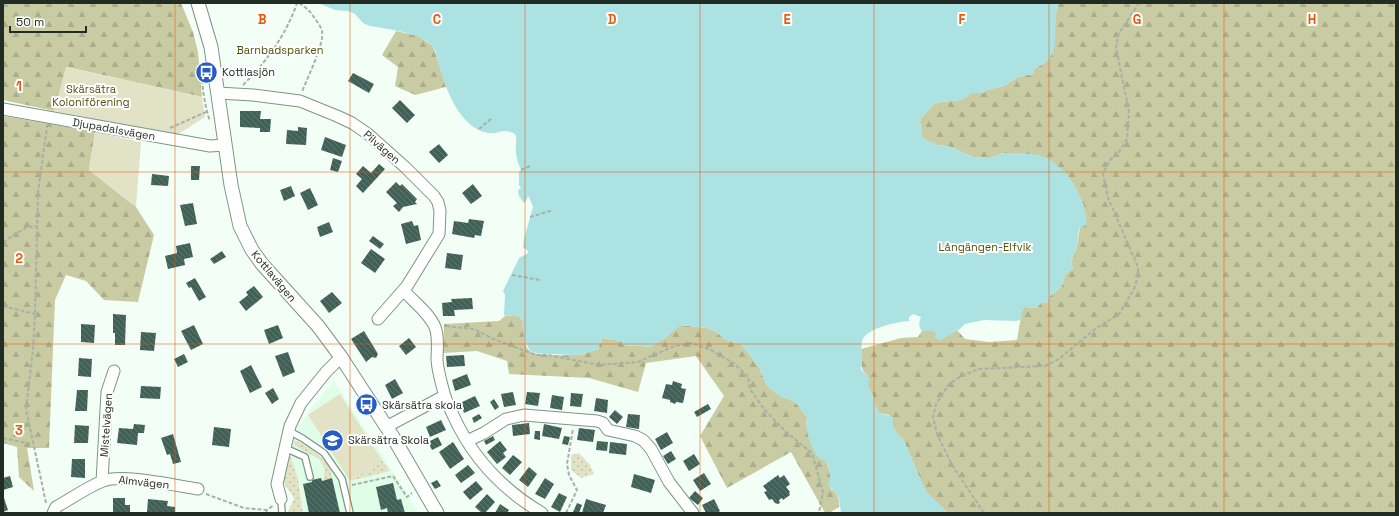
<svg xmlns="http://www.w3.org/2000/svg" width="1399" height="516" viewBox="0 0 1399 516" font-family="'Space Grotesk',sans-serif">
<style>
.built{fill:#e0fde7}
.grass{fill:url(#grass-dots)}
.forest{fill:url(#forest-firs)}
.garden{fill:#e2e3c6}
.water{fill:#ace2e2}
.building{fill:url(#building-back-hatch)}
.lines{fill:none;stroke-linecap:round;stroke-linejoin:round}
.service-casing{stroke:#7b9682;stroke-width:8}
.minor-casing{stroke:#7b9682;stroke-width:13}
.tertiary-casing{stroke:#7b9682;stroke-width:15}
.path{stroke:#a6b2a9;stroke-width:2;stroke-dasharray:4 2;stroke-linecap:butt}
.service{stroke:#fff;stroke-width:5.5}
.minor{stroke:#fff;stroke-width:11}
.tertiary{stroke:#fff;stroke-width:13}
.grid{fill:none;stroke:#e8590c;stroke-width:1;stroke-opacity:0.55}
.labels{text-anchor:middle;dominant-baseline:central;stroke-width:4;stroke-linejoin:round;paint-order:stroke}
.park-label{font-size:11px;fill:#535311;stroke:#fff}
.poi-label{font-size:11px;fill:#212c24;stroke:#fff;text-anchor:start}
.street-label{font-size:11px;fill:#212c24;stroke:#fff}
.grid-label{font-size:13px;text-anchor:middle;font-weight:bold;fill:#e8590c;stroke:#fff;stroke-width:4;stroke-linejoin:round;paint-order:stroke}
</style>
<defs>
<pattern id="grass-dots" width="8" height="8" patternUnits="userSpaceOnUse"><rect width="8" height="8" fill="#e2e3c6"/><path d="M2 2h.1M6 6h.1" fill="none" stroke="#c2c3aa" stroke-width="1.8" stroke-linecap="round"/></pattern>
<pattern id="forest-firs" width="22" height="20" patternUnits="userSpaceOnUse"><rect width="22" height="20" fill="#c9cba2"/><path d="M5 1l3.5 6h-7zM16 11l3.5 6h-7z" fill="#acae8b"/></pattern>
<pattern id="building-back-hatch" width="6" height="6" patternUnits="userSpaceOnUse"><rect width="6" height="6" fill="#406158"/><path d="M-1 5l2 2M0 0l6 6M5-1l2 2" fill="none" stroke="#5f7971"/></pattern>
</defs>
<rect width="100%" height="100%" fill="#f3fff6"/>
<path class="built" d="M334,381L409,497L418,513H303L298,479L288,449L296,430L311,409Z"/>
<path class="grass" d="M294,441C303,442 323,457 329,466C331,469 331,474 332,478L323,480L325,469L319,459L294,445Z
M579,453L590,465L594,474L581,478L571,470V455Z
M290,455L298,479L303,513H287L294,499C292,493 287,489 284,483C281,476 285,464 287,456Z
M382,460L390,471L350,481Z"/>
<path class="forest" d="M3,3H181L193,32L198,52L202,97L67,67L54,111L3,100Z
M1059,3H1396V513H948L926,492L903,439C895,433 892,425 889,415L879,413L876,408L872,393L868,387L867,375C858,368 863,359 861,349L901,338L918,337L922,331H933L936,332L940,340L957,330L965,339L989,342L1017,340L1022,311L1024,307L1036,308L1041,303H1047L1049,297L1062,286L1065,275L1073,268L1071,262L1076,250L1084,206L1075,187L1065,172L1021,153H1004L990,158L973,157L951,147L937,145L924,139L922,136L920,122L921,118L934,104L941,102L961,100L972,93H983L986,90L1004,86L1018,77L1033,74L1035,68C1039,66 1046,63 1048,59C1060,42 1051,21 1059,3Z
M396,31L418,36L433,46L446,87L415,95L395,86L398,67L382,55Z
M3,116L95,132L89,170L136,207L154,235L138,302L104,300L86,281L66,275L55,300L49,448H27L34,491L19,477L17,447L3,443Z
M514,315C531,317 518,343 531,352C537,356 575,356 584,354C589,352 593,350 599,349L598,346L601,342L602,338L621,341L624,345L650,347L665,338L680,325L707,328L715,331L726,340L741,344L759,367L767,386L780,396L791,400L798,405L807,418C803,437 822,450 828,466C831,473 830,481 830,488C837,493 840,498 839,507L829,513H825L791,452L727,488L700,436L724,396L696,356L646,363L638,392L589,378L509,374L507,361L477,351L443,353L444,324L499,321L505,316Z"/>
<path class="garden" d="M66,67L202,97L205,117L177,135L54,111Z
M95,132L141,142L136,207L89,170Z
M340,394L382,460L350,481L308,415Z"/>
<path class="water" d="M318,3H1059C1052,18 1060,47 1049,59C1045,63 1039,66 1035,68L1033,74L1018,77L1004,86L986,90L983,93H972L961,100L941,102L934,104L921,118L920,122L922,136L924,139L937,145L951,147L973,157L990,158L1004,153H1021L1038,155L1048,158L1065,172L1075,187L1084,206L1087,224L1079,229L1076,250L1071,262L1073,268L1065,275L1062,286L1049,297L1047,303H1041L1036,308L1024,307L1020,320L1016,321L984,320L965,324L960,329L940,340L935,338L936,332L933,331H922C918,326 919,323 921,317L913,314L909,317V321C897,322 866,328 862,341C861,346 862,351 862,357C863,361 860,365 861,369C863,373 867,374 869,378L868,387L872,393L876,408L879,413L893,417C892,427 895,433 903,439L926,492L948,513H841L839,498L835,492L828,485V483L830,480C830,475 830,466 826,462C824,460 822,460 820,459C810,449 805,431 807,418L798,405L791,400L780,396L767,386L759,367L741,344L726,340L715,331L707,328L681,325L665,338L650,347L624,345L622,344L621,341L602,338L598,350C592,350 588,353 583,354C572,356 562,354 551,354C543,354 538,354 530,351L524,339L523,325L521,318L516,315L505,316L504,314L505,295L503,291L519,258L528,253V251L523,247L524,239L533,207L529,197L528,196L526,201L524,203L519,196L518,190L521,188L519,185V172L521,170C518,164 516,157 516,151C515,144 518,140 515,134C503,127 498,135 488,133C456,128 441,76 435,50C427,33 387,29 370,26L363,23L355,14L348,11L335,10Z"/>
<path class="building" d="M353,73L374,84L369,93L348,81Z
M400,100L415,115L407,123L392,108Z
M240,111H261L260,119H271L270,132H260V128L240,127Z
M298,127L307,128L306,145L286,144L287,130L298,131Z
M325,137L346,145L342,157L321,150Z
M439,144L448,155L439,163L429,152Z
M333,158L342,161L338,172L330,170Z
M379,164L385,169L363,193L356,186L362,179L356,174L363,166L371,173Z
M191,166H200L199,180H191Z
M152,174L169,176L168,186L151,185Z
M396,182L400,186L402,184L417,199L415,202L417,204L403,207L399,212L393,206L397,203L386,192Z
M473,184L482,196L471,204L462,193Z
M291,186L295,196L284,201L280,190Z
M310,188L318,205L308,210L300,193Z
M193,203L197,224L185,226L180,205Z
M469,219L484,221L481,236L475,235L474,238L452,234L454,221L468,223Z
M412,221L414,226L418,225L421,240L406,244L401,224Z
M329,222L333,232L320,237L317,227Z
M373,236L384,244L380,249L369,241Z
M190,243L193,257L184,259L185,265L168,269L165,256L177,253L176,246Z
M371,249L385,259L375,273L361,263Z
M222,251L226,257L214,264L210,259Z
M447,253L463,255L461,270L445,268Z
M195,278L206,297L199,301L191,287L189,288L186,283Z
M254,286L263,297L246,311L239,302L248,295L246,292Z
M332,292L342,303L329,313L320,301Z
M472,298L473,309L454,310L455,316H443L442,303L452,302L451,299Z
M113,314L126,315L125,345H115V333H113Z
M81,324L95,325L94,343L81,342Z
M194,325L203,344L191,350L181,331Z
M278,325L283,338L269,344L264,330Z
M364,331L378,354L376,358L372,357L366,362L351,339Z
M141,332L156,333L154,351L140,350Z
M409,338L416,347L406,355L399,346Z
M288,352L295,372L283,377L275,356Z
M184,354L188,362L178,367L174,359Z
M464,355L465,366L447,367L446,356Z
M79,358L92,359L91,377L78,376Z
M251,365L262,387L250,393L240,371Z
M467,374L471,385L455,391L452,380Z
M395,379L403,393L392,399L385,385Z
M673,381L682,384L681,388L686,389L683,403L676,402L675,404L670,402V400L662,398L666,384L672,385Z
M141,386L161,387L160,399L140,398Z
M273,388L279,399L272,404L265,393Z
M77,390H88L87,411H75Z
M513,392L516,405L504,407L501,394Z
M527,392L540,393L538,406L525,404Z
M571,393L583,394L581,407L570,406Z
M552,395L564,397L562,410L550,408Z
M475,396L480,406L464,413L460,403Z
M596,398L608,400L607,413L594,411Z
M494,399L499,407L495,410L490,402Z
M708,404L711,409L697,417L694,412Z
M615,410L623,417L617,424L609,417Z
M479,414L482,418L474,423L472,418Z
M628,414L640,415L639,429L626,427Z
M441,420L446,430L430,437L426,427Z
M529,423L530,434L513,436L512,425Z
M134,424L145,425L144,433H138L137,445L117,443L119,428L133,429Z
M544,424L562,428L559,439L542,436Z
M75,425L89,426L88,443H74Z
M214,427L231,429L229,447L212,445Z
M579,428L595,430L593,442L577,440Z
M535,431H540V440L534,439Z
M667,432L673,443L661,450L655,439Z
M173,434L181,462L173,464L170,454L167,455L161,438Z
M493,436L495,440L486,445L484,441Z
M564,436L570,437L568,445L562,444Z
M438,437L442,445L432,450L428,442Z
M500,441L507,450L503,453L506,457L497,464L487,452Z
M597,441L608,442L607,451L596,450Z
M453,442L464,459L450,469L439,452Z
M610,442L627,444L626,455L609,453Z
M671,451L676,459L668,464L663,456Z
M694,454L700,464L689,471L683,461Z
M513,455L522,462L510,475L502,468Z
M72,459H85V478L71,477Z
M468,465L475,473L461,483L455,475Z
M529,467L537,474L528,487L519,480Z
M704,473L711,484L700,491L693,480Z
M634,474L655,480L651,493L631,487Z
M778,475L780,478L784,475L790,484L786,487L790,492L789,493L790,495L783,500L782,498L779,500L780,503L778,504L775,503L772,499L769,500L764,492L767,491L763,486Z
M10,476L13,487L3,490V478Z
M321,478L322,481L332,478L340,513H309L303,484L312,482V480Z
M545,478L554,484L545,499L535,494Z
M437,480L441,486L435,489L431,483Z
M476,481L483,489L470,500L463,492Z
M393,483L397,500L401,499L405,513H388L387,508L381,510L376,487Z
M695,491L703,498L698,505L689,498Z
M559,493L567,497L560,512L551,507Z
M487,494L495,502L485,513H482L475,507Z
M3,495L8,510L3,512Z
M113,498H125V505H130V513H113Z
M148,499L168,501L167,506L175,507V513L147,512Z
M586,499L606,505L603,513H582Z
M714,499L720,511L717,513H706L702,505Z
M577,503L582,505L579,513H576L573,512Z
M500,504L509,510L507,513H495Z"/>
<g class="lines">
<defs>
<path id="service" d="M289,431L302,438L324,453L342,479L350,513
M285,448L305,457L310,477
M281,499L282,513"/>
<path id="minor" d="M218,93L253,95L300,101L337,116L352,123L368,134L405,167L434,196L438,202L440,211L439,234L407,286L378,319
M3,109L210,146L225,145
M404,291C414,302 429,313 435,327C439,337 437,350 437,360C438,372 441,382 444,393C446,401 450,408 453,415C472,457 503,490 542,513
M386,427L444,396
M467,441L484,433L506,419L524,415L597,421L603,423L608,430L635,436L643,440L651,449L669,482L693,513
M102,481L107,392L114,371
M281,499L277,484L290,426L301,403L326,372L341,357
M53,513L56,507C71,499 87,487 103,481C121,473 177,486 198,489"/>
<path id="tertiary" d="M198,3L211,47L231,185L240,226L252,250L262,264L318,326L341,357L393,437L437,513"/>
</defs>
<use href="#service" class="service-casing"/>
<use href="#minor" class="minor-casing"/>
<use href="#tertiary" class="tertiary-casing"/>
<path class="path" d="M299,3C309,10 309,10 316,20C318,23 321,27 322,31C325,43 307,78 302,92
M202,68C201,82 205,108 210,121
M243,85C267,61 286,35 297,3
M170,128L206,112
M479,129L492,118
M521,170L530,166
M530,217L553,210
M3,242L27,227L37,226
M512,275L540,280
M3,306L35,314
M446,326L474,329L491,338L536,355H548L599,365L638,362L672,347L691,343L709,349L735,364L748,377L750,389L764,409L785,431L812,453L823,492L819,512L818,513
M3,438L32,444
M352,485L393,476L407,497L412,493
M206,494L244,508L267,510
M46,503L26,409L33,350L35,314L38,192L47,127
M266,513L267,510L274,505
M566,513L577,490L569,475L567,464L573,429
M984,513L952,465L937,434L933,417L936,404L949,384L961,376L979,369L1045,366L1059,359L1095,329L1119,314L1134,289L1138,276V267L1108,198L1103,174L1109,161L1119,152L1127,139L1129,111L1116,48L1118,35L1139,3"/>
<use href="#service" class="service"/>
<use href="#minor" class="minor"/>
<use href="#tertiary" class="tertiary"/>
</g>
<path class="grid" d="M175,3V513M350,3V513M525,3V513M700,3V513M874,3V513M1049,3V513M1224,3V513M3,172H1396M3,344H1396"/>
<defs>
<symbol id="bus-disc" viewBox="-11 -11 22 22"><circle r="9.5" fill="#265cc9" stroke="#fff"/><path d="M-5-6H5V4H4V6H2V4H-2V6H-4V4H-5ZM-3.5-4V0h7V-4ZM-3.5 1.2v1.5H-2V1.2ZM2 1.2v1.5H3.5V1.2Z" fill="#fff"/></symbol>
<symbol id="school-disc" viewBox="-11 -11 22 22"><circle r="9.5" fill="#265cc9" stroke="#fff"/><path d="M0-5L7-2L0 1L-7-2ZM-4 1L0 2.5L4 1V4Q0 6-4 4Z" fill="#fff"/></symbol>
</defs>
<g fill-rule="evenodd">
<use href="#bus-disc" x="194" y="60" width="25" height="25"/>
<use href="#bus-disc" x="354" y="392" width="25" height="25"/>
<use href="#school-disc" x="320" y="428" width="25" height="25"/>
</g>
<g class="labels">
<g class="park-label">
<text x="280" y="50">Barnbadsparken</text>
<text x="91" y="89">Skärsätra<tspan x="91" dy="13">Koloniförening</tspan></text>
<text x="985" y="247">Långängen-Elfvik</text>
</g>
<g class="poi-label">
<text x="222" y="72">Kottlasjön</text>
<text x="382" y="405">Skärsätra skola</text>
<text x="348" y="440">Skärsätra Skola</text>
</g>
<g class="street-label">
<text transform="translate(114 129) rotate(10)">Djupadalsvägen</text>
<text transform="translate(382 147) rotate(41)">Pilvägen</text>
<text transform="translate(274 276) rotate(50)">Kottlavägen</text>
<text transform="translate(106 425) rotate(-86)">Mistelvägen</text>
<text transform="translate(144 482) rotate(6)">Almvägen</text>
</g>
</g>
<g class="grid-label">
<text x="262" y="24">B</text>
<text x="437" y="24">C</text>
<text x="612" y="24">D</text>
<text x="787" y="24">E</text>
<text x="962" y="24">F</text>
<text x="1137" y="24">G</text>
<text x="1312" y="24">H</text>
<text x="19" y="91">1</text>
<text x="19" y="263">2</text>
<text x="19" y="435">3</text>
</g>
<rect width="1399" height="516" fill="none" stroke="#212c24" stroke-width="8"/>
<path d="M10 26v6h76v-6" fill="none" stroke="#212c24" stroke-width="2"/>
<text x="16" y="26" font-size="12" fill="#212c24" stroke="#ffffff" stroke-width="3" paint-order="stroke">50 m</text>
</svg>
